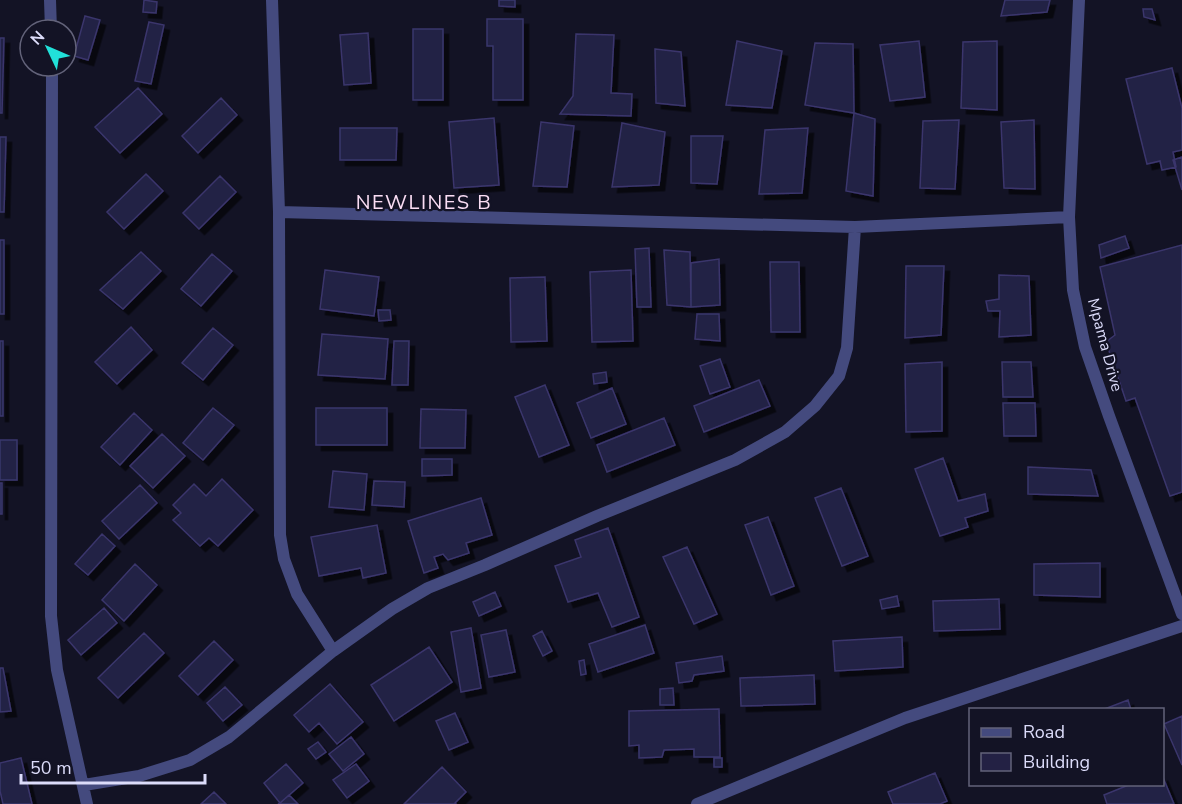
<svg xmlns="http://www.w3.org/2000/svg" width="1182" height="804" viewBox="0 0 1182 804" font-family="'Nunito Sans',sans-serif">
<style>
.building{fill:#232144;stroke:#3a366c;stroke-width:1.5;filter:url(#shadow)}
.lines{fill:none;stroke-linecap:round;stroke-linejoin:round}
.minor{stroke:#444a7e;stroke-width:12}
.labels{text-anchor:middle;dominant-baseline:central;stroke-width:4.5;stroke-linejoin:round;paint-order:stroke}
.street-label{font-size:16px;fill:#dcdcfa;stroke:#131325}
.quarter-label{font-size:20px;letter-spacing:1.5px;fill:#faddf4;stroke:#131325}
</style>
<defs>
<filter id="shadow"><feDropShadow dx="5.5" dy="5.5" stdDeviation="0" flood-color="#0009"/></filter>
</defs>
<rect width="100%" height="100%" fill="#131325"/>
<path class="building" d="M144,0L157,2L156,13L143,12Z
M499,0H515V7L499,6Z
M1005,0H1050L1047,12L1001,16Z
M1143,9H1152L1155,20L1144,17Z
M85,16L100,20L88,60L74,56Z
M487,19H523V100H493V46H487Z
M149,22L164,25L151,84L135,81Z
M413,29H443V100H413Z
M368,33L371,83L344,85L340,35Z
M576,34L614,35L611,93L632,94L631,116L560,114L573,96Z
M0,38H4L2,113H0Z
M737,41L782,51L772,108L726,105Z
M919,41L925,97L890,101L880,45Z
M997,41V110L961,108L963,42Z
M815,43L853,44L854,113L805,105Z
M655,49L681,52L685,106L656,103Z
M1172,68L1182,108V150L1173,152L1176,167L1162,170L1160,161L1147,164L1126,79Z
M138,88L162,114L120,153L95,127Z
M221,98L237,115L198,153L182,136Z
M854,113L875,119L873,196L846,191Z
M494,118L499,185L454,188L449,122Z
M959,120L955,189L920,188L923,121Z
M1034,120L1035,189L1004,188L1001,122Z
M541,122L574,126L567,187L533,186Z
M622,123L665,132L659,185L612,187Z
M340,128H397L396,160H340Z
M808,128L802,193L759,194L765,130Z
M691,136H723L717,184L691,183Z
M0,137H6L4,212H0Z
M1182,157V190L1173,160Z
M146,174L163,191L124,229L107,212Z
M220,176L236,192L199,229L183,213Z
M1125,236L1129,248L1101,258L1099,245Z
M0,240H4V314H0Z
M1182,245V492L1170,496L1135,398L1126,401L1106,342L1115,335L1100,267Z
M649,248L651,307H637L635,249Z
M664,250L690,252L691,307L667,305Z
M141,252L161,271L123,309L100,290Z
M212,254L232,271L201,306L181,289Z
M719,259L720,305L691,307V263Z
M770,262H799L800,332H771Z
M906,266H944L941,335L905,338Z
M325,270L379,277L374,316L320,309Z
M631,270L633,341L592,342L590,272Z
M999,275L1029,276L1031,335L999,337L1000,311H988L986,301L999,299Z
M545,277L547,341L511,342L510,278Z
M378,310H390L391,320L379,321Z
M697,314H719L720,341L695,339Z
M131,327L152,350L117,384L95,362Z
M213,328L233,345L203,380L182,363Z
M322,334L388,339L385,379L318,375Z
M0,341H3V416H0Z
M394,341H409L408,385H392Z
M720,359L730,387L710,394L700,366Z
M942,362V431L906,432L905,364Z
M1002,362H1031L1033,397H1003Z
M606,372L607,382L594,384L593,374Z
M759,380L770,406L704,432L694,406Z
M545,385L569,445L539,457L515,397Z
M612,388L626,424L591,438L577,403Z
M1003,403H1035L1036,436H1004Z
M213,408L234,425L203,460L183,443Z
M316,408H387V445H316Z
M421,409L466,410L465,448H420Z
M134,413L152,430L120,465L101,447Z
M664,418L675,445L607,472L597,445Z
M162,434L185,456L153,488L130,466Z
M0,440H17V480H0Z
M943,458L958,501L985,494L988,511L965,518L968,527L940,536L915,469Z
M422,459H452V475L422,476Z
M1028,467L1091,470L1098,496L1028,494Z
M333,471L367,474L364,510L329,507Z
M222,479L253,510L218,546L209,538L200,546L173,520L181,513L173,505L194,484L206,496Z
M374,481L405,482L404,507L372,505Z
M0,483H2V514H0Z
M140,485L157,503L119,539L102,521Z
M841,488L868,556L842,566L815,498Z
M481,498L492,535L466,543L469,553L448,560L443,554L434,557L438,568L424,573L408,521Z
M768,517L794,586L771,595L745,525Z
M377,525L386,573L363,578L361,568L319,576L311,537Z
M608,528L639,617L612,627L598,593L568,602L555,566L581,557L575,540Z
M102,534L115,546L88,575L75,564Z
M687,547L717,614L694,624L663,557Z
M1100,563V597L1034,595V564Z
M135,564L157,585L124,621L102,600Z
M495,592L501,606L479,616L473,602Z
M897,596L899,606L882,609L880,600Z
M999,599L1000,629L934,631L933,601Z
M104,608L117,623L81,655L68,640Z
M645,625L654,653L598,672L589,644Z
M471,628L481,688L461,692L451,632Z
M506,630L515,672L489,677L481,635Z
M542,631L552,651L543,656L533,636Z
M144,633L164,653L118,698L98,678Z
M902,637L903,667L835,671L833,641Z
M214,641L233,660L198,695L179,676Z
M429,647L452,682L394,721L371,685Z
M722,656L724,671L694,675L692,681L679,683L676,663Z
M584,660L586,674L581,675L579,661Z
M0,668H3L11,711L0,712Z
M814,675L815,704L741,706L740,678Z
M330,684L363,722L337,744L319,723L309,732L294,715Z
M225,687L242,705L223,721L207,703Z
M673,688L674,705H660V689Z
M1128,700L1131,710H1102Z
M719,709L720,757H694V749L664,750L662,757L639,758V745L629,746V711Z
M455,713L468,742L449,750L436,721Z
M1182,716V765L1164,724Z
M351,737L364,754L343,771L329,754Z
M318,742L326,752L316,759L308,749Z
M21,758L32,804H3L0,791V763Z
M714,758H722V767H714Z
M286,764L303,783L280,803L264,783Z
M356,764L369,781L347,798L333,780Z
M442,767L466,792L455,803L456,804H404Z
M935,773L947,801L940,804H893L888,792Z
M1162,775L1174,804H1107L1104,795L1131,784H1162Z
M214,792L226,804H201Z
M289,795L298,804H278L280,803Z"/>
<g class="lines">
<path class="minor" d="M50,0L51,30
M272,0L279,212L280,535L284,559L297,594L333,651
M1079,0L1069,217L1073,290L1085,347L1109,416L1182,614
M52,66L51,616L57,670L87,804
M279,212L855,227L1069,217
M84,785L139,776L190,760L229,737L333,651L392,609L428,588L485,565L597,516L735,460L785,432L815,406L839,376L847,348L855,227
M697,804L905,718L1182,626"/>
</g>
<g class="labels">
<g class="street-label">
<text transform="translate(1105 345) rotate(75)">Mpama Drive</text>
</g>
<g class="quarter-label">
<text x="424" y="202">NEWLINES B</text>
</g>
</g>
<rect x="969" y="708" width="195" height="78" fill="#131325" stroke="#63637a" stroke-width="1.5"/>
<rect x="981" y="728" width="30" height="9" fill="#444a7e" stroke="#63637a" stroke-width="1.5"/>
<text x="1023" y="738" font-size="18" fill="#dcdcfa">Road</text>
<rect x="981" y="753" width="30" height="18" fill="#232144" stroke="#63637a" stroke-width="1.5"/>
<text x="1023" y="768" font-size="18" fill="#dcdcfa">Building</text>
<g transform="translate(48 48) rotate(314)"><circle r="28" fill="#131325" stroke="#63637a" stroke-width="1.5"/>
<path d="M0-4.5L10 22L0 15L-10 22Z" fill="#21e1d9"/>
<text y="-9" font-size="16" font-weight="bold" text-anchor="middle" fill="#dcdcfa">N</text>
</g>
<path d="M21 774v9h184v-9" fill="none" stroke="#dcdcfa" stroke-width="3"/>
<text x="30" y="774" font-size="18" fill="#dcdcfa" stroke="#131325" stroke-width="4.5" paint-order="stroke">50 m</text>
</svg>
